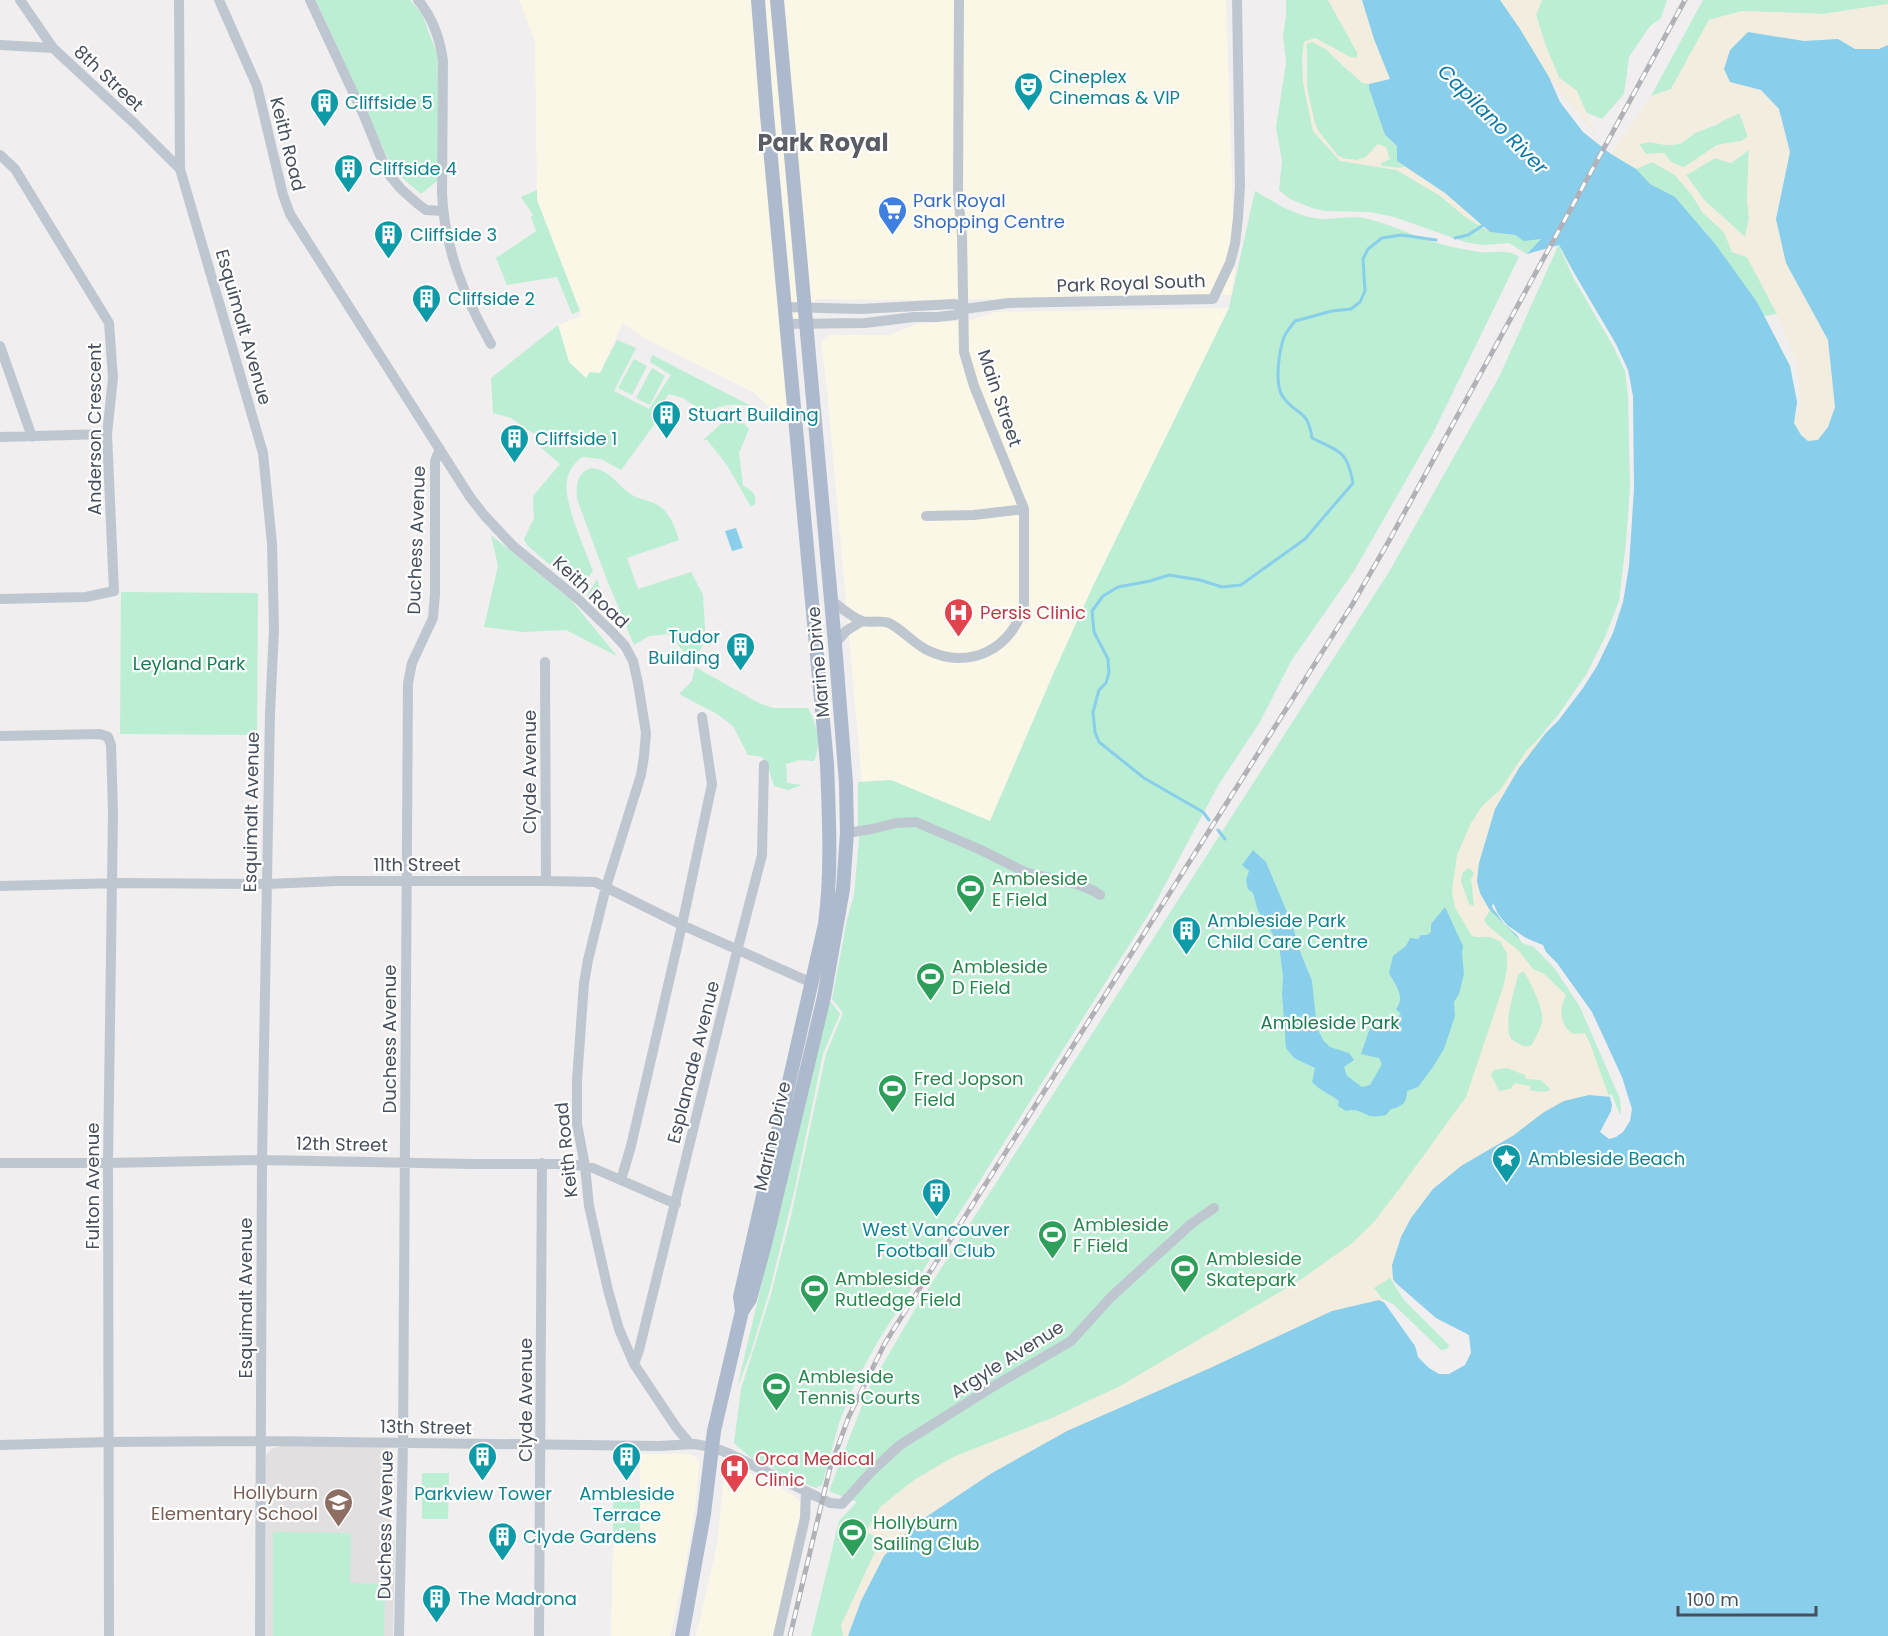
<svg xmlns="http://www.w3.org/2000/svg" width="1888" height="1636" viewBox="0 0 1888 1636" font-family="Poppins,sans-serif">
<style>
.commercial{fill:#fbf7e6}
.education{fill:#e1dfe0}
.green{fill:#bceed4}
.sand{fill:#f2edde;fill-rule:evenodd}
.water{fill:#89ceeb}
.pier{fill:#f0eeee}
.lines{fill:none;stroke-linecap:round;stroke-linejoin:round}
.stream{stroke:#89ceeb;stroke-width:3}
.minor{stroke:#bec7d0;stroke-width:10}
.major{stroke:#adbacd;stroke-width:14}
.rail-casing{stroke:#b0b2b8;stroke-width:5}
.rail{stroke:#fff;stroke-width:3;stroke-dasharray:9;stroke-linecap:butt}
.labels{text-anchor:middle;dominant-baseline:central;stroke-width:4.5;stroke-linejoin:round;paint-order:stroke}
.culture-label{font-size:18px;fill:#0d838f;stroke:#fff;text-anchor:start}
.street-label{font-size:18px;fill:#464f5b;stroke:#fff}
.shop-label{font-size:18px;fill:#366cbe;stroke:#fff;text-anchor:start}
.health-label{font-size:18px;fill:#be3a42;stroke:#fff;text-anchor:start}
.park-label{font-size:18px;fill:#187b52;stroke:#fff}
.leisure-label{font-size:18px;fill:#27864d;stroke:#fff;text-anchor:start}
.education-label{font-size:18px;fill:#785e54;stroke:#fff;text-anchor:end}
.water-label{font-size:20px;font-style:italic;fill:#0e79a6;stroke:#fff}
.district-label{font-size:24px;font-weight:bold;fill:#5a5d63;stroke:#fff}
</style>
<rect width="100%" height="100%" fill="#f0eeee"/>
<path class="commercial" d="M519,0H1226L1235,273L1231,295L912,300L817,299L782,341L788,406V415L786,416L768,406L753,392L644,338L623,323L600,373L586,378L569,362L558,325L580,317L581,314L537,200L535,41Z
M1229,308L990,834L862,784L827,389L821,342L828,335H889L917,324L971,320L996,312Z
M640,1454H690L695,1456L699,1462L696,1502L684,1576L670,1636H611L613,1543L640,1542Z
M733,1466L772,1483L794,1496L800,1502V1514L773,1636H696L717,1545L724,1473L727,1467Z"/>
<path class="education" d="M280,1446L386,1447L394,1451L395,1481L391,1492V1525L395,1542L393,1636H265L266,1456L271,1449Z"/>
<path class="green" d="M316,0H410L422,14L439,59L437,181L421,194L393,170Z
M1286,0H1328L1358,54L1356,58L1350,57L1315,38L1304,42L1302,58L1303,82L1313,131L1340,160L1397,170L1439,195L1467,218L1490,232L1542,239L1527,254L1509,243L1483,245L1465,242L1394,217L1370,212L1325,211L1312,208L1290,199L1279,190L1282,161L1276,127L1286,63L1283,35L1286,17Z
M1542,0H1667L1661,18L1650,26L1629,57L1624,94L1602,119L1585,112L1577,91L1559,78L1545,44L1536,15Z
M1703,0H1888V4L1823,14L1742,11L1709,20L1671,89L1651,96Z
M1313,42L1327,50L1346,69L1369,84L1385,135L1397,146L1405,167L1399,168L1382,166L1380,163L1390,159L1378,144L1366,157L1357,160L1346,159L1338,156L1319,132L1315,124L1307,88V43Z
M1739,112L1748,137L1741,141L1717,145L1684,168L1671,162L1664,153L1646,154L1639,144L1650,142L1666,145L1680,144L1695,133L1716,125Z
M1749,150L1747,199L1749,218L1745,237L1704,200L1686,175L1715,158L1731,163Z
M1611,154L1636,169L1652,162L1675,175L1692,195L1703,213L1724,232L1732,252L1747,257L1777,314L1764,316L1790,366L1797,402L1794,423L1825,477Z
M537,190V200L580,311L572,314L557,277L507,285L496,258L536,231L531,217L533,215L521,197Z
M1255,191C1276,203 1297,218 1323,219C1336,219 1351,216 1364,218C1396,225 1425,242 1457,248C1464,249 1472,251 1479,252C1493,254 1507,248 1519,257L1433,433L1354,571L1291,661L1260,722L1219,784L1152,909L877,1343L855,1383L839,1423L822,1485L816,1488L808,1485L751,1458L734,1443L741,1389L771,1294L791,1216L826,1054L843,1013L832,999L847,920L854,895L860,827L858,826V782L891,780L990,821L1054,672L1093,586L1229,308Z
M1559,244L1888,675L1645,619L1627,370L1633,487L1626,577L1538,948L1556,969L1583,1006L1623,1098L1624,1111L1451,1343L1449,1352L848,1636H811L839,1521L857,1502L829,1491L868,1390L915,1309L1389,572L1499,377Z
M558,325L569,362L586,378L590,372L600,373L617,340L636,348L614,391L649,409L671,375L650,362L652,355L751,406C735,404 719,403 707,414L683,398L669,394L660,408L657,421L621,470L601,459L582,457C574,463 568,471 567,481C563,502 585,549 593,571L579,590L527,545L524,539L534,518L533,496L560,464L540,447L548,438L544,430L534,434L511,418L493,413L491,378Z
M634,359L647,366L632,395L618,388Z
M652,368L665,376L650,405L636,398Z
M736,419L741,420L749,429L739,453L743,486C751,489 757,494 755,504L751,507L727,465L707,440H703L722,423Z
M592,468C612,470 618,488 634,496C644,501 656,501 664,510C672,518 676,530 679,540L627,558L638,589L691,572L703,595L705,627V642L694,661C683,654 678,642 668,634L649,636L634,645L605,575L577,499C576,485 577,472 592,468Z
M491,535L572,601L617,656L566,630L523,632L484,627L498,566Z
M597,579L608,614V617L587,596Z
M121,592L258,593L257,735L120,734Z
M695,667L759,703L773,708H808C817,725 822,743 814,761L798,760L797,761L786,764L787,783L802,785L788,790L774,786L768,767L762,757L748,755L733,726L717,714L679,694L692,681Z
M828,1002H831L840,1014L823,1054L795,1188L770,1289L751,1352L737,1388Z
M422,1473H449L448,1519H422Z
M613,1500H640V1543H613Z
M273,1532L351,1533L350,1583L385,1584L384,1636H273Z"/>
<path class="sand" d="M1328,0H1542L1536,15L1545,44L1559,78L1577,91L1597,137L1551,80L1560,102L1583,132L1611,154L1651,96L1671,89L1709,20L1742,11L1823,14L1888,4V45L1879,49H1855L1838,39L1804,41L1748,32L1730,82L1761,90L1779,109L1790,152L1776,219L1786,263L1828,340L1835,407L1828,427L1818,440L1808,441L1801,435L1794,423L1801,403L1797,364L1777,314L1747,257L1732,252L1724,232L1703,213L1692,195L1675,175L1652,162L1636,169L1611,154L1642,373L1652,463L1557,963L1492,907L1484,920L1488,926L1519,951L1533,969L1544,974L1566,995C1559,1008 1559,1025 1573,1034L1585,1033L1590,1043L1612,1105L1402,1289L1390,1278L1374,1288L1392,1312L886,1636H843L841,1625L881,1539L866,1532L880,1507L914,1480L953,1457L1054,1417L1120,1386L1300,1280L1351,1244L1373,1223L1400,1188L1466,1097L1503,987L1507,969V954L1500,941L1489,937H1476L1472,936L1455,908L1452,891L1457,855L1471,823L1483,805L1500,790L1527,750L1558,721L1584,688L1623,602L1634,489L1628,370L1578,277L1561,251L1559,244L1412,171L1445,193L1490,232L1467,218L1439,195L1397,170L1340,161L1313,131L1303,82L1304,42L1315,38L1350,57L1356,58L1358,54ZM1313,42L1327,50L1362,83L1369,84L1385,135L1397,146V161L1405,167L1399,168L1382,166L1381,163L1390,159L1386,147L1378,144L1366,157L1357,160L1346,159L1338,156L1319,132L1315,124L1307,88L1305,70L1307,43ZM1740,113L1748,137L1741,141L1717,145L1684,167L1671,162L1664,153L1646,154L1639,144L1650,142L1666,145L1680,144L1695,133ZM1749,150L1747,199L1749,218L1745,237L1704,200L1686,175L1715,158L1731,163L1740,155ZM1469,868L1474,873L1471,879L1474,906L1469,904L1461,881L1463,872ZM1522,972H1524C1530,981 1545,1011 1542,1022C1540,1029 1536,1037 1532,1045C1524,1049 1518,1043 1511,1039C1503,1021 1514,994 1518,975ZM1507,1068L1525,1075L1526,1079L1541,1080L1550,1089L1548,1091C1542,1092 1537,1092 1530,1090V1086L1515,1083L1510,1089L1499,1091L1491,1075L1494,1070Z"/>
<path class="water" d="M1362,0H1500L1520,29L1549,77L1560,102L1583,132L1611,154L1636,169L1650,184L1675,197L1716,245L1757,302L1790,366L1797,402L1794,423L1801,435L1808,441L1818,440L1828,427L1835,407L1828,340L1786,263L1776,219L1790,152L1779,109L1761,90L1730,82L1724,69L1730,50L1748,32L1804,41L1838,39L1855,49H1879L1888,45V1636H848L861,1601L884,1556L914,1525L992,1473L1067,1431L1208,1369L1332,1311L1379,1300L1395,1308L1444,1353L1452,1347L1416,1311L1393,1279L1392,1265L1401,1237L1411,1218L1433,1189L1461,1166L1514,1135L1544,1112L1564,1101L1589,1095L1611,1097L1612,1099L1615,1127L1624,1105L1583,1006L1556,969L1543,956L1538,948L1517,937L1489,909L1480,893L1477,881L1479,863L1495,809L1519,768L1583,684L1622,602L1633,487L1627,370L1559,245L1527,254L1541,239L1524,241L1515,235L1490,232L1445,193L1397,161V146L1385,135L1369,88V84L1390,79L1374,39Z
M736,528L743,548L732,551L725,531Z
M1253,850L1266,862L1292,924L1301,954L1312,981L1317,1028L1323,1040L1330,1047L1349,1053L1354,1060L1344,1067L1347,1076L1362,1087L1370,1085L1382,1064L1379,1058L1361,1054L1370,1028L1392,1022L1401,1014L1396,1009C1406,997 1395,984 1389,973L1393,956L1406,946L1410,938L1418,939L1421,935H1427L1431,932V924L1445,907L1463,946L1462,953L1464,974L1459,994L1454,1002L1455,1016L1444,1049L1433,1067L1418,1087L1407,1091C1407,1103 1402,1107 1391,1109L1386,1115C1381,1116 1375,1117 1370,1116C1361,1113 1357,1108 1346,1111L1338,1106L1339,1101C1330,1094 1320,1091 1312,1082L1315,1068L1294,1058L1286,1048L1282,993L1283,977L1279,944L1258,911L1253,893L1248,889L1246,880L1249,871L1242,865Z"/>
<path class="pier" d="M1561,251L1616,344L1628,370L1633,396L1634,489L1629,566L1623,602L1613,633L1597,666L1583,688L1558,721L1533,745L1558,715L1586,675L1605,637L1619,601L1626,542L1630,487L1628,396L1625,371L1613,346L1574,279Z
M1493,903L1498,914L1507,925L1526,938L1543,945L1546,952L1557,963L1592,1012L1622,1077L1632,1109L1630,1121L1623,1132L1616,1137L1609,1139L1600,1132L1611,1111L1612,1105L1609,1094L1612,1095L1620,1115L1621,1110L1620,1099L1580,1007L1555,969L1534,947L1522,943L1517,935L1504,924L1492,907Z
M1390,1278L1436,1318L1469,1335L1471,1353L1465,1365L1449,1374H1439L1429,1368L1418,1357L1415,1346L1381,1298L1393,1304L1441,1350L1447,1349L1449,1345L1404,1300Z"/>
<g class="lines">
<path class="stream" d="M1455,238L1468,235L1485,224
M1209,820L1203,812L1144,778L1099,742L1095,732L1093,712L1099,690L1106,683L1109,673L1108,659L1094,632L1092,611L1103,596L1118,587L1150,581L1169,575L1200,580L1222,587L1241,585L1305,539L1353,483C1347,450 1340,452 1312,438C1308,408 1296,416 1283,397C1274,385 1279,351 1284,337C1287,331 1291,326 1295,321L1332,311L1351,309L1360,302L1365,291L1363,259L1368,249L1382,238L1401,235L1436,240
M1218,830L1225,839"/>
<path class="minor" d="M20,0L53,48L135,124L180,169
M179,0L180,169L263,453L272,544L274,629L270,713L262,1160L260,1636
M219,0L257,86L283,195L290,214L470,497L484,515L513,546L578,599L613,633L625,646L633,661L638,683L646,733L644,756L641,775L606,887L588,960L584,983L577,1080V1124L585,1166L589,1206L608,1290L619,1329L634,1364L676,1427L690,1444
M310,0L365,118L387,172L401,189L418,204L426,210L442,211
M418,0C433,18 440,38 443,61L442,193C444,248 465,298 491,344
M0,45L53,48
M0,155L15,169L109,323L113,378L107,434L114,591L86,597L0,599
M785,307L860,309L955,304L964,309
M787,324L865,323L914,317H937L955,315L964,309L1009,303L1213,299L1230,263L1235,244L1238,218L1240,186L1237,0
M0,346L32,437
M0,437L107,434
M926,516L974,515L1024,509
M831,600C840,607 851,617 862,621C870,623 880,620 889,623C903,630 913,643 927,650C969,671 1013,649 1024,604V509L974,386L964,352L962,236L958,193L959,0
M835,644L846,631L862,621
M545,662L546,881
M0,736L100,734L108,737L111,745L113,812L108,1163L109,1636
M847,833L872,829L896,823L916,822L981,850L1027,873L1077,884L1092,890L1100,895
M0,886L120,883L267,884L338,881H546L595,882L682,925L812,983
M0,1163H108L262,1160L473,1164H566L585,1166L593,1168L676,1204
M621,1180L631,1146L682,925L712,784L702,717
M634,1364L639,1350L735,959L762,855L764,765
M0,1445L108,1442L261,1441L659,1446L694,1444L712,1447L730,1454L830,1503L842,1504L873,1470L900,1445L989,1389L1071,1341L1111,1297L1191,1224L1214,1208
M399,1636L403,1443L408,683L412,663L433,618L435,594V461L440,449
M539,1636L542,1163
M778,1636L805,1518L806,1492"/>
<path class="major" d="M742,1311L740,1297L825,924C832,871 829,818 827,764L767,115L758,0
M682,1636L704,1514L714,1431L742,1311L750,1299L765,1244L824,997L843,889L847,833L846,783L835,644L777,0"/>
<defs>
<path id="rail" d="M790,1636L830,1468L849,1416L885,1343L1352,605L1390,539L1685,0"/>
</defs>
<use href="#rail" class="rail-casing"/>
<use href="#rail" class="rail"/>
</g>
<defs>
<symbol id="theatre-pin" viewBox="-11 -11 22 30"><path d="M0 17L-7.5 6A9.5 9.5 0 1 1 7.5 6Z" fill="#0f9aa8" stroke="#fff"/><path d="M-5-5.5Q0-4 5-5.5V0Q5 5 0 6Q-5 5-5 0ZM-3.3-2.5H-1v1.5H-3.3ZM1-2.5H3.3v1.5H1ZM-2.8 1Q0 5.5 2.8 1Z" fill="#fff"/></symbol>
<symbol id="building-pin" viewBox="-11 -11 22 30"><path d="M0 17L-7.5 6A9.5 9.5 0 1 1 7.5 6Z" fill="#0f9aa8" stroke="#fff"/><path d="M-4-6H4V6H1V3H-1V6H-4ZM-2.5-4.3h1.7v1.8h-1.7ZM.8-4.3h1.7v1.8H.8ZM-2.5-1h1.7V.8h-1.7ZM.8-1h1.7V.8H.8Z" fill="#fff"/></symbol>
<symbol id="supermarket-pin" viewBox="-11 -11 22 30"><path d="M0 17L-7.5 6A9.5 9.5 0 1 1 7.5 6Z" fill="#3f7fe0" stroke="#fff"/><path d="M-6-5.5h2.5l.6 2H6L4.5 2H-2.5L-4.4-4H-6ZM-1.5 3.2a1.3 1.3 0 1 0 .1 0ZM3 3.2a1.3 1.3 0 1 0 .1 0Z" fill="#fff"/></symbol>
<symbol id="hospital-pin" viewBox="-11 -11 22 30"><path d="M0 17L-7.5 6A9.5 9.5 0 1 1 7.5 6Z" fill="#e0444e" stroke="#fff"/><path d="M-5-5h3v3.5h4V-5h3V5h-3V1.5h-4V5h-3Z" fill="#fff"/></symbol>
<symbol id="stadium-pin" viewBox="-11 -11 22 30"><path d="M0 17L-7.5 6A9.5 9.5 0 1 1 7.5 6Z" fill="#2e9e5b" stroke="#fff"/><path d="M0-5a6.5 5 0 1 0 0 10a6.5 5 0 1 0 0-10ZM-3.5-1.8h7v3.6h-7Z" fill="#fff"/></symbol>
<symbol id="sight-pin" viewBox="-11 -11 22 30"><path d="M0 17L-7.5 6A9.5 9.5 0 1 1 7.5 6Z" fill="#0f9aa8" stroke="#fff"/><path d="M0-6L1.8-2.2L6-1.7L2.9 1.2L3.7 5.4L0 3.3L-3.7 5.4L-2.9 1.2L-6-1.7L-1.8-2.2Z" fill="#fff"/></symbol>
<symbol id="school-pin" viewBox="-11 -11 22 30"><path d="M0 17L-7.5 6A9.5 9.5 0 1 1 7.5 6Z" fill="#8d6e63" stroke="#fff"/><path d="M0-5L7-2L0 1L-7-2ZM-4 1L0 2.5L4 1V4Q0 6-4 4Z" fill="#fff"/></symbol>
</defs>
<g fill-rule="evenodd">
<use href="#theatre-pin" x="1012" y="70" width="33" height="45"/>
<use href="#building-pin" x="308" y="86" width="33" height="45"/>
<use href="#building-pin" x="332" y="152" width="33" height="45"/>
<use href="#supermarket-pin" x="876" y="194" width="33" height="45"/>
<use href="#building-pin" x="372" y="218" width="33" height="45"/>
<use href="#building-pin" x="410" y="282" width="33" height="45"/>
<use href="#building-pin" x="650" y="398" width="33" height="45"/>
<use href="#building-pin" x="498" y="422" width="33" height="45"/>
<use href="#hospital-pin" x="942" y="596" width="33" height="45"/>
<use href="#building-pin" x="724" y="630" width="33" height="45"/>
<use href="#stadium-pin" x="954" y="872" width="33" height="45"/>
<use href="#building-pin" x="1170" y="914" width="33" height="45"/>
<use href="#stadium-pin" x="914" y="960" width="33" height="45"/>
<use href="#stadium-pin" x="876" y="1072" width="33" height="45"/>
<use href="#sight-pin" x="1490" y="1142" width="33" height="45"/>
<use href="#building-pin" x="920" y="1176" width="33" height="45"/>
<use href="#stadium-pin" x="1036" y="1218" width="33" height="45"/>
<use href="#stadium-pin" x="1168" y="1252" width="33" height="45"/>
<use href="#stadium-pin" x="798" y="1272" width="33" height="45"/>
<use href="#stadium-pin" x="760" y="1370" width="33" height="45"/>
<use href="#building-pin" x="466" y="1440" width="33" height="45"/>
<use href="#building-pin" x="610" y="1440" width="33" height="45"/>
<use href="#hospital-pin" x="718" y="1452" width="33" height="45"/>
<use href="#school-pin" x="322" y="1486" width="33" height="45"/>
<use href="#stadium-pin" x="836" y="1516" width="33" height="45"/>
<use href="#building-pin" x="486" y="1520" width="33" height="45"/>
<use href="#building-pin" x="420" y="1582" width="33" height="45"/>
</g>
<g class="labels">
<g class="culture-label">
<text x="1049" y="76">Cineplex<tspan x="1049" dy="21">Cinemas &amp; VIP</tspan></text>
<text x="345" y="102">Cliffside 5</text>
<text x="369" y="168">Cliffside 4</text>
<text x="410" y="234">Cliffside 3</text>
<text x="448" y="298">Cliffside 2</text>
<text x="688" y="414">Stuart Building</text>
<text x="535" y="438">Cliffside 1</text>
<text x="720" y="636" text-anchor="end">Tudor<tspan x="720" dy="21">Building</tspan></text>
<text x="1207" y="920">Ambleside Park<tspan x="1207" dy="21">Child Care Centre</tspan></text>
<text x="1528" y="1158">Ambleside Beach</text>
<text x="936" y="1229" text-anchor="middle">West Vancouver<tspan x="936" dy="21">Football Club</tspan></text>
<text x="483" y="1493" text-anchor="middle">Parkview Tower</text>
<text x="627" y="1493" text-anchor="middle">Ambleside<tspan x="627" dy="21">Terrace</tspan></text>
<text x="523" y="1536">Clyde Gardens</text>
<text x="458" y="1598">The Madrona</text>
</g>
<g class="street-label">
<text transform="translate(109 78) rotate(43)">8th Street</text>
<text transform="translate(288 144) rotate(76)">Keith Road</text>
<text transform="translate(1131 283) rotate(-2)">Park Royal South</text>
<text transform="translate(244 327) rotate(74)">Esquimalt Avenue</text>
<text transform="translate(1000 398) rotate(71)">Main Street</text>
<text transform="translate(94 429) rotate(-90)">Anderson Crescent</text>
<text transform="translate(416 540) rotate(-88)">Duchess Avenue</text>
<text transform="translate(591 592) rotate(43)">Keith Road</text>
<text transform="translate(818 662) rotate(-95)">Marine Drive</text>
<text transform="translate(529 772) rotate(-90)">Clyde Avenue</text>
<text transform="translate(251 812) rotate(-89)">Esquimalt Avenue</text>
<text x="417" y="864">11th Street</text>
<text transform="translate(389 1039) rotate(-90)">Duchess Avenue</text>
<text transform="translate(693 1062) rotate(-76)">Esplanade Avenue</text>
<text transform="translate(772 1136) rotate(-77)">Marine Drive</text>
<text transform="translate(342 1144) rotate(1)">12th Street</text>
<text transform="translate(566 1150) rotate(-96)">Keith Road</text>
<text transform="translate(92 1186) rotate(-90)">Fulton Avenue</text>
<text transform="translate(245 1298) rotate(-90)">Esquimalt Avenue</text>
<text transform="translate(1007 1359) rotate(-32)">Argyle Avenue</text>
<text transform="translate(525 1400) rotate(-90)">Clyde Avenue</text>
<text transform="translate(426 1427) rotate(1)">13th Street</text>
<text transform="translate(385 1525) rotate(-89)">Duchess Avenue</text>
</g>
<g class="shop-label">
<text x="913" y="200">Park Royal<tspan x="913" dy="21">Shopping Centre</tspan></text>
</g>
<g class="health-label">
<text x="980" y="612">Persis Clinic</text>
<text x="755" y="1458">Orca Medical<tspan x="755" dy="21">Clinic</tspan></text>
</g>
<g class="park-label">
<text x="189" y="663">Leyland Park</text>
<text x="1330" y="1022">Ambleside Park</text>
</g>
<g class="leisure-label">
<text x="992" y="878">Ambleside<tspan x="992" dy="21">E Field</tspan></text>
<text x="952" y="966">Ambleside<tspan x="952" dy="21">D Field</tspan></text>
<text x="914" y="1078">Fred Jopson<tspan x="914" dy="21">Field</tspan></text>
<text x="1073" y="1224">Ambleside<tspan x="1073" dy="21">F Field</tspan></text>
<text x="1206" y="1258">Ambleside<tspan x="1206" dy="21">Skatepark</tspan></text>
<text x="835" y="1278">Ambleside<tspan x="835" dy="21">Rutledge Field</tspan></text>
<text x="798" y="1376">Ambleside<tspan x="798" dy="21">Tennis Courts</tspan></text>
<text x="873" y="1522">Hollyburn<tspan x="873" dy="21">Sailing Club</tspan></text>
</g>
<g class="education-label">
<text x="318" y="1492">Hollyburn<tspan x="318" dy="21">Elementary School</tspan></text>
</g>
<g class="water-label">
<text transform="translate(1493 119) rotate(45)">Capilano River</text>
</g>
<g class="district-label">
<text x="823" y="142">Park Royal</text>
</g>
</g>
<path d="M1678 1606v9h138v-9" fill="none" stroke="#464f5b" stroke-width="3"/>
<text x="1687" y="1606" font-size="18" fill="#464f5b" stroke="#ffffff" stroke-width="4.5" paint-order="stroke">100 m</text>
</svg>
